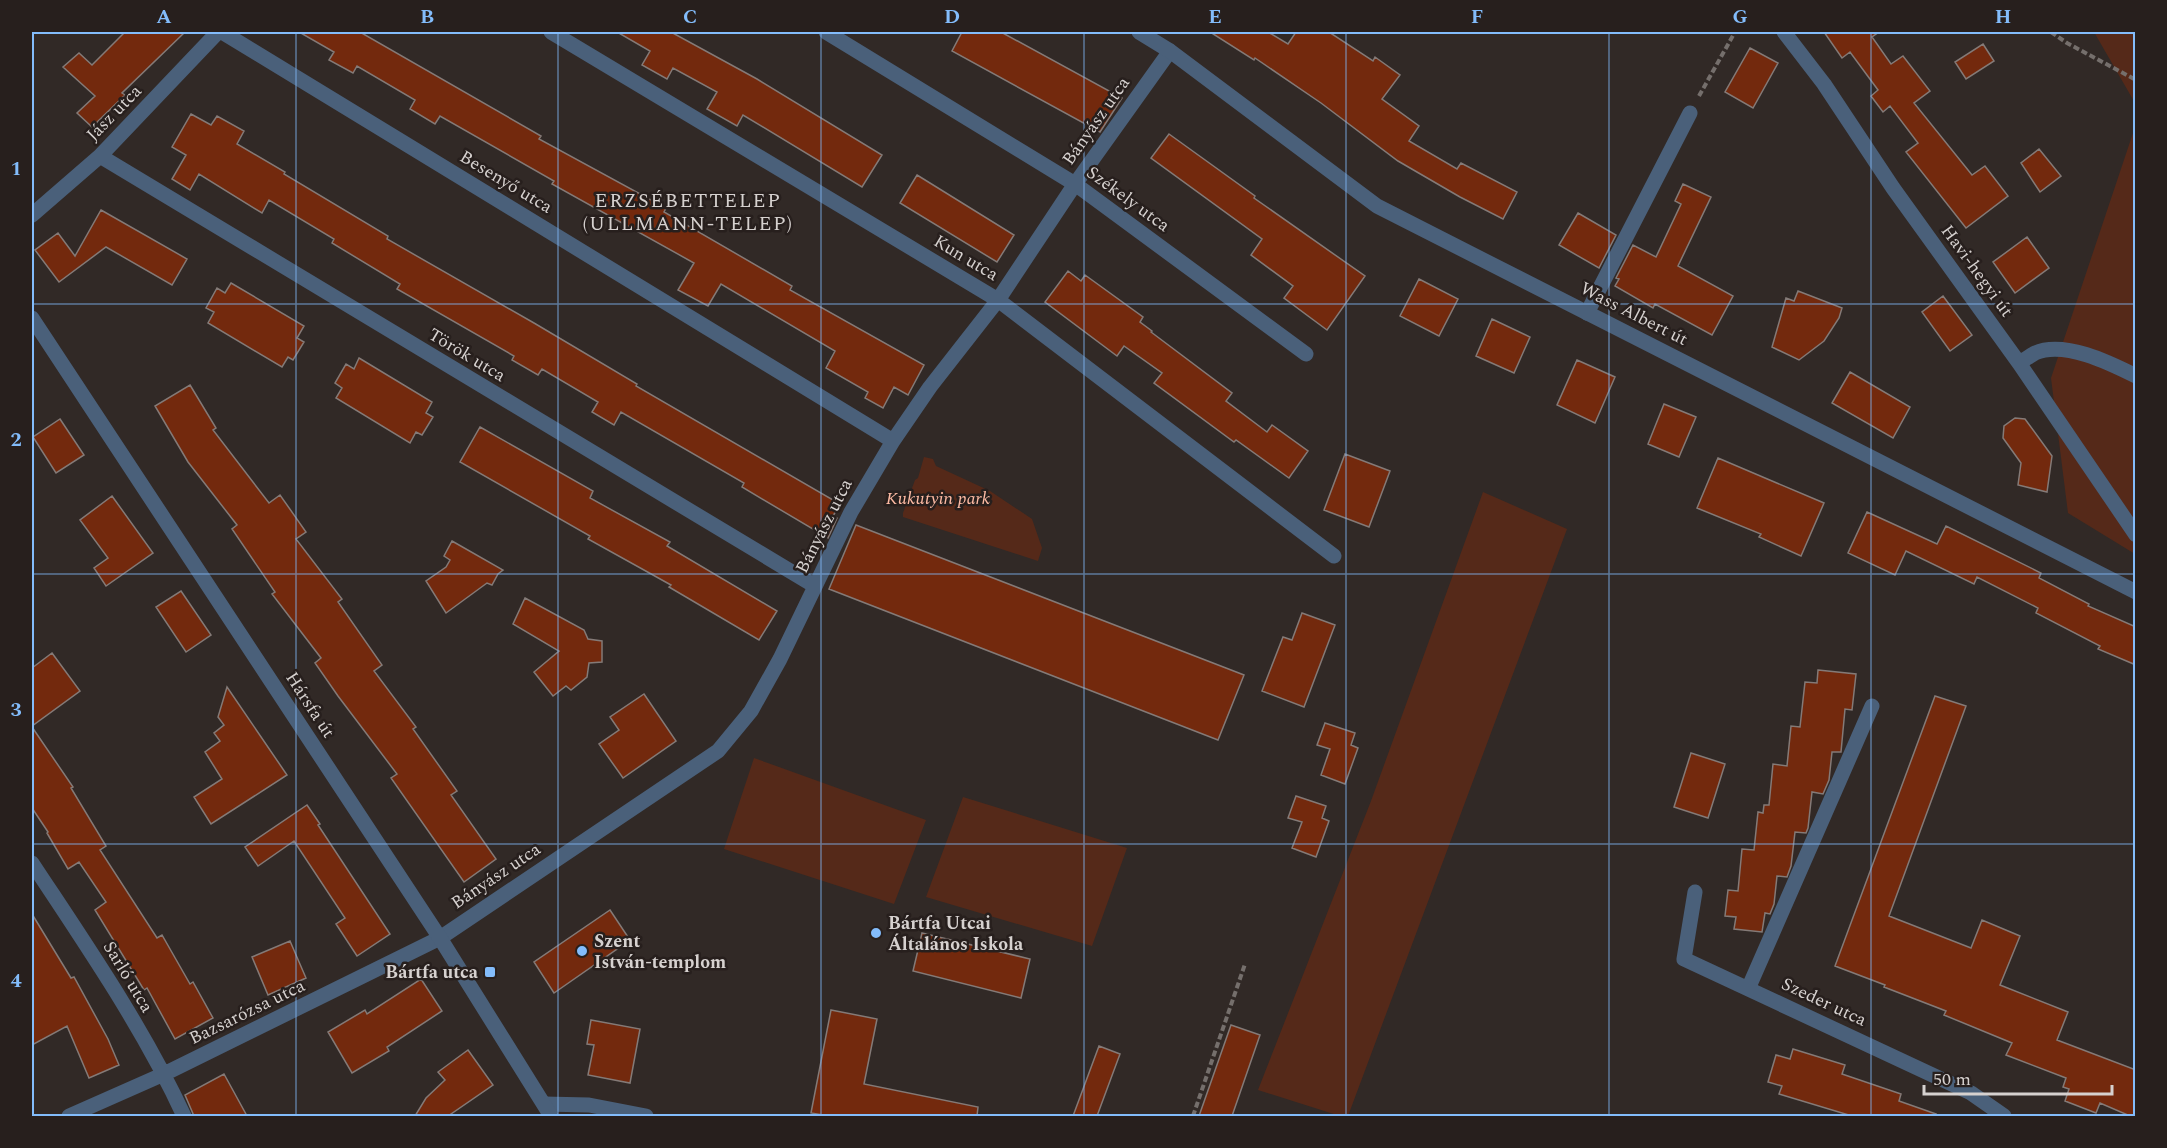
<svg xmlns="http://www.w3.org/2000/svg" width="2167" height="1148" viewBox="0 0 2167 1148" font-family="Spectral,serif">
<style>
.green{fill:#552919}
.building{fill:#73290d;stroke:#847a77;stroke-width:1.5}
.lines{fill:none;stroke-linecap:round;stroke-linejoin:round}
.path{stroke:#756f6c;stroke-width:4;stroke-dasharray:6 3;stroke-linecap:butt}
.minor{stroke:#4a607a;stroke-width:15}
.tertiary{stroke:#4a607a;stroke-width:15}
.grid{fill:none;stroke:#83bcfb;stroke-width:1.5;stroke-opacity:0.55}
.poi-dot{fill:#83bcfb;stroke:#271f1d;stroke-width:2}
.labels{text-anchor:middle;dominant-baseline:central;stroke-width:5;stroke-linejoin:round;paint-order:stroke}
.street-label{font-size:18px;fill:#d6d1cf;stroke:#271f1d}
.park-label{font-size:18px;font-style:italic;fill:#febba4;stroke:#271f1d}
.poi-label{font-size:18px;font-weight:bold;fill:#d6d1cf;stroke:#271f1d;text-anchor:start}
.neighbourhood-label{font-size:20px;letter-spacing:1.5px;fill:#d6d1cf;stroke:#271f1d}
.neatline{fill:none;stroke:#83bcfb;stroke-width:2}
.grid-label{font-size:20px;text-anchor:middle;font-weight:bold;fill:#83bcfb}
</style>
<rect width="100%" height="100%" fill="#312926"/>
<path class="green" d="M2094,32H2135V103Z
M2135,127V554L2068,513L2051,378Z
M924,457L933,459L936,466L990,491L1032,519L1042,548L1038,561L903,517V513L915,480L918,478Z
M1483,492L1567,529L1348,1116H1340L1258,1090L1371,801Z
M754,758L926,820L894,904L724,849Z
M963,797L1127,848L1092,946L926,897Z"/>
<path class="building" d="M125,32H185L122,93L125,95L92,127L77,113L95,96L63,67L79,53L92,65Z
M299,32H360L541,136L539,139L666,208L664,212L792,286L790,290L924,365L908,395L894,387L883,408L865,398L868,392L826,368L835,351L721,284L708,306L678,290L694,263L552,184L554,181L440,116L435,124L410,109L415,100L357,66L353,73L329,60L334,52Z
M617,32H671L757,79L882,155L862,187L743,115L737,126L707,109L717,92L673,68L667,79L642,65L650,51Z
M962,32H1001L1122,98L1100,132L952,51Z
M1210,32H1268L1288,44L1296,32H1329L1373,61L1375,57L1400,75L1382,99L1419,126L1409,141L1457,169L1461,163L1517,192L1503,219L1460,197L1398,161L1321,103L1255,58L1254,60Z
M1824,32H1879L1872,37L1891,64L1903,56L1930,91L1914,103L1972,175L1985,166L2008,196L1966,228L1906,152L1918,143L1890,106L1883,112L1871,96L1878,90L1850,52L1842,58Z
M1983,44L1994,61L1966,79L1955,62Z
M1750,48L1778,63L1753,108L1725,92Z
M191,114L211,125L217,116L244,131L237,144L285,172L284,174L388,236L387,239L534,323L637,384L636,386L840,504L833,516L837,518L828,538L742,487L744,483L621,412L614,425L592,412L598,402L542,369L538,375L512,360L514,356L397,289L400,284L332,243L334,239L269,200L262,213L199,174L190,190L172,179L186,155L172,147Z
M1169,134L1255,196L1254,198L1365,276L1327,330L1284,298L1293,286L1251,255L1262,239L1151,158Z
M2039,149L2061,176L2040,192L2021,163Z
M917,175L1014,235L997,262L900,203Z
M1683,184L1711,197L1678,266L1733,296L1712,335L1655,304L1653,308L1615,286L1619,279L1616,278L1633,245L1656,257L1681,204L1675,201Z
M101,210L187,259L172,285L106,247L59,282L35,250L58,233L75,256Z
M1578,213L1616,235L1599,268L1559,245Z
M2027,237L2049,268L2015,293L1993,262Z
M1068,271L1081,281L1085,275L1143,317L1140,322L1152,331L1151,332L1232,393L1226,401L1267,432L1272,425L1308,451L1289,478L1236,440L1234,442L1154,383L1162,373L1124,346L1117,356L1045,302Z
M1419,279L1458,299L1439,336L1400,316Z
M231,283L304,326L297,338L304,342L293,360L288,357L282,367L208,323L214,312L206,308L217,288L225,293Z
M1798,291L1842,308L1839,318L1824,341L1799,360L1772,347L1786,298L1794,301Z
M1943,296L1972,335L1950,351L1922,312Z
M1492,319L1530,337L1514,373L1476,356Z
M359,358L432,402L426,413L433,417L422,435L416,432L410,443L336,398L342,388L335,383L346,364L354,369Z
M1577,360L1615,377L1595,423L1557,405Z
M1850,372L1910,407L1893,438L1832,403Z
M190,385L216,428L213,430L269,503L280,495L306,532L296,539L342,599L338,602L382,665L374,671L416,727L413,729L457,791L451,795L496,859L464,882L391,778L397,774L338,696L315,663L321,658L272,594L275,592L232,529L237,525L188,462L155,406Z
M1664,404L1696,417L1679,457L1648,444Z
M2015,418L2025,419L2052,456L2047,492L2018,485L2021,463L2003,438L2004,426Z
M60,419L84,455L56,473L33,437Z
M480,427L593,491L590,498L670,542L667,546L777,611L759,640L669,587L671,585L588,539L590,536L460,462Z
M1345,454L1390,471L1369,527L1324,510Z
M1718,458L1824,503L1801,556L1759,537L1761,534L1697,508Z
M112,496L153,553L106,586L94,568L108,558L80,520Z
M1867,512L1937,544L1946,526L2041,573L2039,578L2089,604L2088,606L2136,627V665L2098,649L2100,646L2036,613L2038,608L1977,577L1974,584L1906,551L1895,575L1848,553Z
M856,525L1244,675L1218,740L829,589Z
M452,541L503,570L498,574L492,585L487,583L446,613L426,581L446,567L450,560L444,556Z
M181,591L211,635L186,652L156,607Z
M525,598L584,630L588,639L602,641V662L589,663L587,677L571,690L566,686L553,696L534,672L559,651L513,624Z
M1302,613L1335,625L1304,707L1262,691L1283,637L1292,640Z
M52,653L80,691L32,726V668Z
M1818,670L1856,674L1852,710L1845,709L1841,752H1832L1829,780L1823,794L1812,792L1808,828L1806,833L1795,832L1791,866L1787,877L1777,876L1774,904L1770,914L1765,913L1762,932L1734,929L1736,917L1725,916L1728,890L1738,891L1742,849L1754,850L1758,812L1763,813L1764,805H1769L1773,764L1787,766L1791,726L1800,727L1805,682L1817,683Z
M227,687L287,775L211,824L194,797L222,779L205,752L220,741L214,733L224,725L218,717Z
M644,694L676,741L623,778L599,744L619,730L610,717Z
M1935,696L1966,706L1889,916L1971,948L1982,920L2020,936L2000,985L2068,1012L2057,1040L2136,1070V1116H2130L2100,1103L2096,1113L2065,1101L2069,1089L2063,1087L2066,1078L2006,1055L2012,1043L1944,1015L1946,1011L1884,987L1885,985L1835,966Z
M1325,723L1355,733L1351,745L1358,748L1345,784L1321,775L1330,749L1317,745Z
M32,727L73,787L71,788L106,846L100,850L157,938L162,935L190,984L193,982L213,1018L175,1039L147,988L144,990L95,910L106,902L79,862L68,869L47,833L48,832L32,808Z
M1691,753L1725,764L1708,818L1674,807Z
M1296,796L1326,806L1322,818L1329,821L1316,857L1292,848L1302,822L1288,818Z
M307,805L320,824L318,825L390,934L357,956L336,924L345,918L294,841L258,866L245,847Z
M610,910L630,940L554,993L534,962Z
M32,914L71,978L74,977L108,1039L119,1065L89,1078L67,1026L32,1045Z
M922,933L1030,959L1021,998L913,971Z
M290,941L306,978L268,995L252,957Z
M421,979L442,1011L387,1047L389,1051L352,1073L328,1032L365,1010L367,1014Z
M831,1010L877,1019L864,1084L978,1107L977,1116H829L811,1113Z
M591,1020L640,1029L630,1083L588,1075L594,1045L587,1044Z
M1231,1025L1260,1035L1232,1116H1199Z
M1099,1046L1120,1054L1097,1116H1073Z
M1793,1049L1845,1065L1842,1074L1901,1094L1899,1101L1936,1114L1935,1116H1852L1779,1094L1782,1086L1768,1082L1776,1055L1790,1059Z
M468,1050L493,1085L448,1116H415L426,1098L445,1080L438,1072Z
M224,1074L247,1116H194L185,1095Z"/>
<g class="lines">
<path class="path" d="M2051,32L2067,43L2136,80
M1699,96L1735,32
M1193,1116L1245,964"/>
<path class="minor" d="M222,32L893,441
M551,32L998,300L1334,556
M826,32L1075,184L1306,354
M1784,32L1824,84L1893,188L2019,363L2136,535
M100,156L815,586
M32,215L100,156L218,32
M1587,313L1690,113
M2019,363C2024,360 2030,356 2035,353C2064,340 2110,363 2136,376
M32,863C86,945 143,1027 184,1116
M1695,892L1684,959L1971,1093L2004,1116
M1748,989L1872,706
M544,1104L589,1105L646,1116
M69,1116L164,1074L440,938L718,751L751,711L780,659L851,512L893,441L930,387L998,300L1075,184L1170,51"/>
<path class="tertiary" d="M1139,32L1170,51L1377,206L2136,592
M32,318L440,938L551,1116"/>
</g>
<path class="grid" d="M296,32V1116M558,32V1116M821,32V1116M1084,32V1116M1346,32V1116M1609,32V1116M1871,32V1116M32,304H2136M32,574H2136M32,844H2136"/>
<g class="poi-dot">
<circle cx="876" cy="933" r="6"/>
<circle cx="582" cy="951" r="6"/>
<rect x="484" y="966" width="12" height="12" rx="3"/>
</g>
<g class="labels">
<g class="street-label">
<text transform="translate(114 113) rotate(-46)">Jász utca</text>
<text transform="translate(1096 121) rotate(-55)">Bányász utca</text>
<text transform="translate(506 182) rotate(31)">Besenyő utca</text>
<text transform="translate(1128 199) rotate(36)">Székely utca</text>
<text transform="translate(966 258) rotate(31)">Kun utca</text>
<text transform="translate(1977 271) rotate(54)">Havi-hegyi út</text>
<text transform="translate(1634 314) rotate(27)">Wass Albert út</text>
<text transform="translate(467 355) rotate(31)">Török utca</text>
<text transform="translate(824 526) rotate(-63)">Bányász utca</text>
<text transform="translate(310 705) rotate(57)">Hársfa út</text>
<text transform="translate(496 876) rotate(-34)">Bányász utca</text>
<text transform="translate(128 977) rotate(59)">Sarló utca</text>
<text transform="translate(1824 1002) rotate(25)">Szeder utca</text>
<text transform="translate(247 1012) rotate(-26)">Bazsarózsa utca</text>
</g>
<g class="park-label">
<text x="938" y="498">Kukutyin park</text>
</g>
<g class="poi-label">
<text x="888" y="923">Bártfa Utcai<tspan x="888" dy="21">Általános Iskola</tspan></text>
<text x="594" y="941">Szent<tspan x="594" dy="21">István-templom</tspan></text>
<text x="478" y="972" text-anchor="end">Bártfa utca</text>
</g>
<g class="neighbourhood-label">
<text x="688" y="201">ERZSÉBETTELEP<tspan x="688" dy="23">(ULLMANN-TELEP)</tspan></text>
</g>
</g>
<rect width="2167" height="1148" fill="none" stroke="#271f1d" stroke-width="66"/>
<path d="M1924 1085v9h188v-9" fill="none" stroke="#d6d1cf" stroke-width="3"/>
<text x="1933" y="1085" font-size="18" fill="#d6d1cf" stroke="#271f1d" stroke-width="4.5" paint-order="stroke">50 m</text>
<rect x="33" y="33" width="2101" height="1082" class="neatline"/>
<g class="grid-label">
<text x="164" y="23">A</text>
<text x="427" y="23">B</text>
<text x="690" y="23">C</text>
<text x="952" y="23">D</text>
<text x="1215" y="23">E</text>
<text x="1477" y="23">F</text>
<text x="1740" y="23">G</text>
<text x="2003" y="23">H</text>
<text x="16" y="175">1</text>
<text x="16" y="446">2</text>
<text x="16" y="716">3</text>
<text x="16" y="987">4</text>
</g>
</svg>
